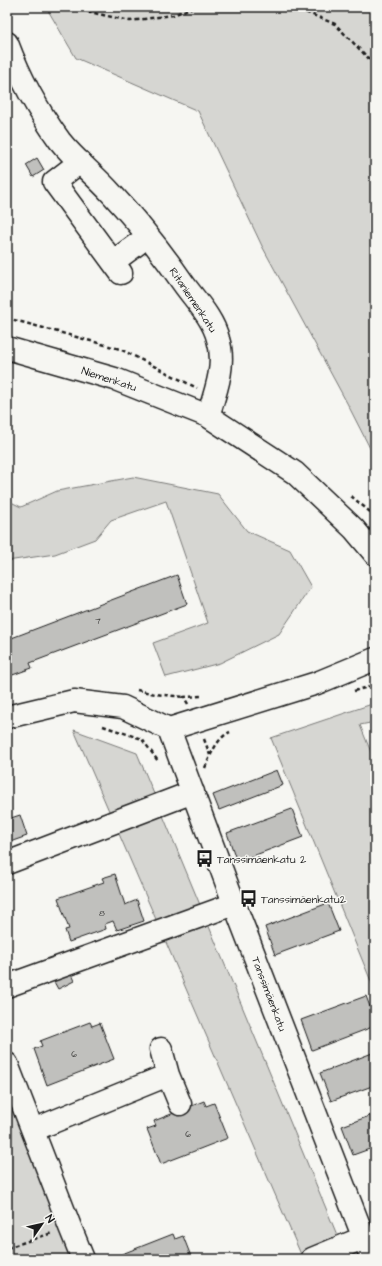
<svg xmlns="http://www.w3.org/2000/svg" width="382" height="1266" viewBox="0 0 382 1266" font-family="'Architects Daughter',sans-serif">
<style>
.green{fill:#d6d6d2;stroke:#797977}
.building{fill:#c0c0bd;stroke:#1c1c1c}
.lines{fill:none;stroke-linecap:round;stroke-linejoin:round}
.minor-casing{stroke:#1c1c1c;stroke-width:25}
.path{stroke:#1c1c1c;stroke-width:2.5;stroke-dasharray:4 3;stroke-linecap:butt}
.minor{stroke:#f6f6f2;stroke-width:22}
.labels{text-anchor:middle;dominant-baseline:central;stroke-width:3;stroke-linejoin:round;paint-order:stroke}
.number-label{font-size:9px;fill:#454544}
.street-label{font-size:11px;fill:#1c1c1c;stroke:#f6f6f2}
.poi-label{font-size:11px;fill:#1c1c1c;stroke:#f6f6f2;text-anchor:start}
</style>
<rect width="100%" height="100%" fill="#f6f6f2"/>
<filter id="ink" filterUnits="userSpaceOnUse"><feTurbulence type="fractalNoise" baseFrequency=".025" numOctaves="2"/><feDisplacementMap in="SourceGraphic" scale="8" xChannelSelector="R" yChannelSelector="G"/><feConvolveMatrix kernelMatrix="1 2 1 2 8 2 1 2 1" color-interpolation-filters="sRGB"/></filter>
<g filter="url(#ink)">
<path class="green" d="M46,7H375V458L347,403L262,246L198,111L76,58Z
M133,477L218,494L247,531L290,550L311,587L279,634L220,663L166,677L153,643L208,623L166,501L111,520L95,539L55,554L7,561V500L21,507L57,491Z
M375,703V722L360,725L375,762V991L271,738Z
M74,730L137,753L347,1259H303Z
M7,1087L72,1259H7Z"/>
<path class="building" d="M37,158L44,170L33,177L26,165Z
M177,575L187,604L30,663L32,668L7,677V645L11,643L9,639Z
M277,770L283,785L219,810L213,795Z
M292,809L303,837L237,862L227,833Z
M7,815L8,819L20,815L27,836L7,843Z
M115,874L125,905L137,900L144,921L117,930L113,921L105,924L106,929L69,942L65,930L69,929L58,898L104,882L102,878Z
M328,903L339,931L275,955L265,927Z
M69,970L74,981L58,989L52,978Z
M366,996L375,1020V1026L312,1050L301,1020Z
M90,1022L92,1026L100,1023L114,1059L47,1085L34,1049L42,1046L40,1041Z
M375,1052V1085L331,1101L320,1073Z
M204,1101L206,1106L214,1103L228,1138L161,1164L147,1129L156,1126L154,1121Z
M375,1114V1147L353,1155L342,1126Z
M173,1234L175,1239L183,1236L192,1259H124L122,1254Z"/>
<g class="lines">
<defs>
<path id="minor" d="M7,43C20,78 38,111 60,141C75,160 95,175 111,193C137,221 161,251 183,283C195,300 213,318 218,339C226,364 216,391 208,416
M80,162L54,182L121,273
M113,262L148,236
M7,348L115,379L208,416L295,473L354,529L375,554
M7,717L74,701L123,707L169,729L317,683L375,659
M169,729L234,903L372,1259
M7,863L193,792
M7,986L223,908
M161,1049L168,1075L180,1104
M7,1064L70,1227L83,1259
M33,1130L168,1075
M312,1259L353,1242"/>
</defs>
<use href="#minor" class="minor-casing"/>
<path class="path" d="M67,7L130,21L173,15L194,7
M293,7L335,24L375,65
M7,318L120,349L197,388
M351,496L375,516
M137,690L155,694L184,697
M354,691L375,685
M188,704L184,697L203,696
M103,726L142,739L158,761
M204,739L210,755
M205,768C211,754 217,738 230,732
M7,1248L52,1233"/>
<use href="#minor" class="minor"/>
</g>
</g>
<defs>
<symbol id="bus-bare" viewBox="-9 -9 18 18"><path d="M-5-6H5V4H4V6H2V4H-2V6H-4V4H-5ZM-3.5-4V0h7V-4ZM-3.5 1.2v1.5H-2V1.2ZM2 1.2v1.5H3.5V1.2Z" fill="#1c1c1c" stroke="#f6f6f2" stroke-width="2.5" paint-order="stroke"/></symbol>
</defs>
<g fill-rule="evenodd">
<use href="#bus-bare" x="192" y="846" width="25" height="25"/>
<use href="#bus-bare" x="236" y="886" width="25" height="25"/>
</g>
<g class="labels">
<g class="number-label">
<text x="98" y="621">7</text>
<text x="102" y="913">8</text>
<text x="74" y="1054">6</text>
<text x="188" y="1134">6</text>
</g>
<g class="street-label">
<text transform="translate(193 300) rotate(56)">Ritaniemenkatu</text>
<text transform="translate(109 379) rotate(18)">Niemenkatu</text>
<text transform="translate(269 994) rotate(69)">Tanssimäenkatu</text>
</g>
<g class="poi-label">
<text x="217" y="859">Tanssimäenkatu 2</text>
<text x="261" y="899">Tanssimäenkatu2</text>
</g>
</g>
<rect width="382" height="1266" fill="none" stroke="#f6f6f2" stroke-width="24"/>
<rect x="12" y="12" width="358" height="1242" fill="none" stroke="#1c1c1c" stroke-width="1.5" filter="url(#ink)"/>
<g transform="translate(42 1224) rotate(56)" stroke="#f6f6f2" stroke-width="3" paint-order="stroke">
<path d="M0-3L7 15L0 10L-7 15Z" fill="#1c1c1c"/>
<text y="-6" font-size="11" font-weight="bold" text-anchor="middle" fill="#1c1c1c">N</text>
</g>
</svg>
